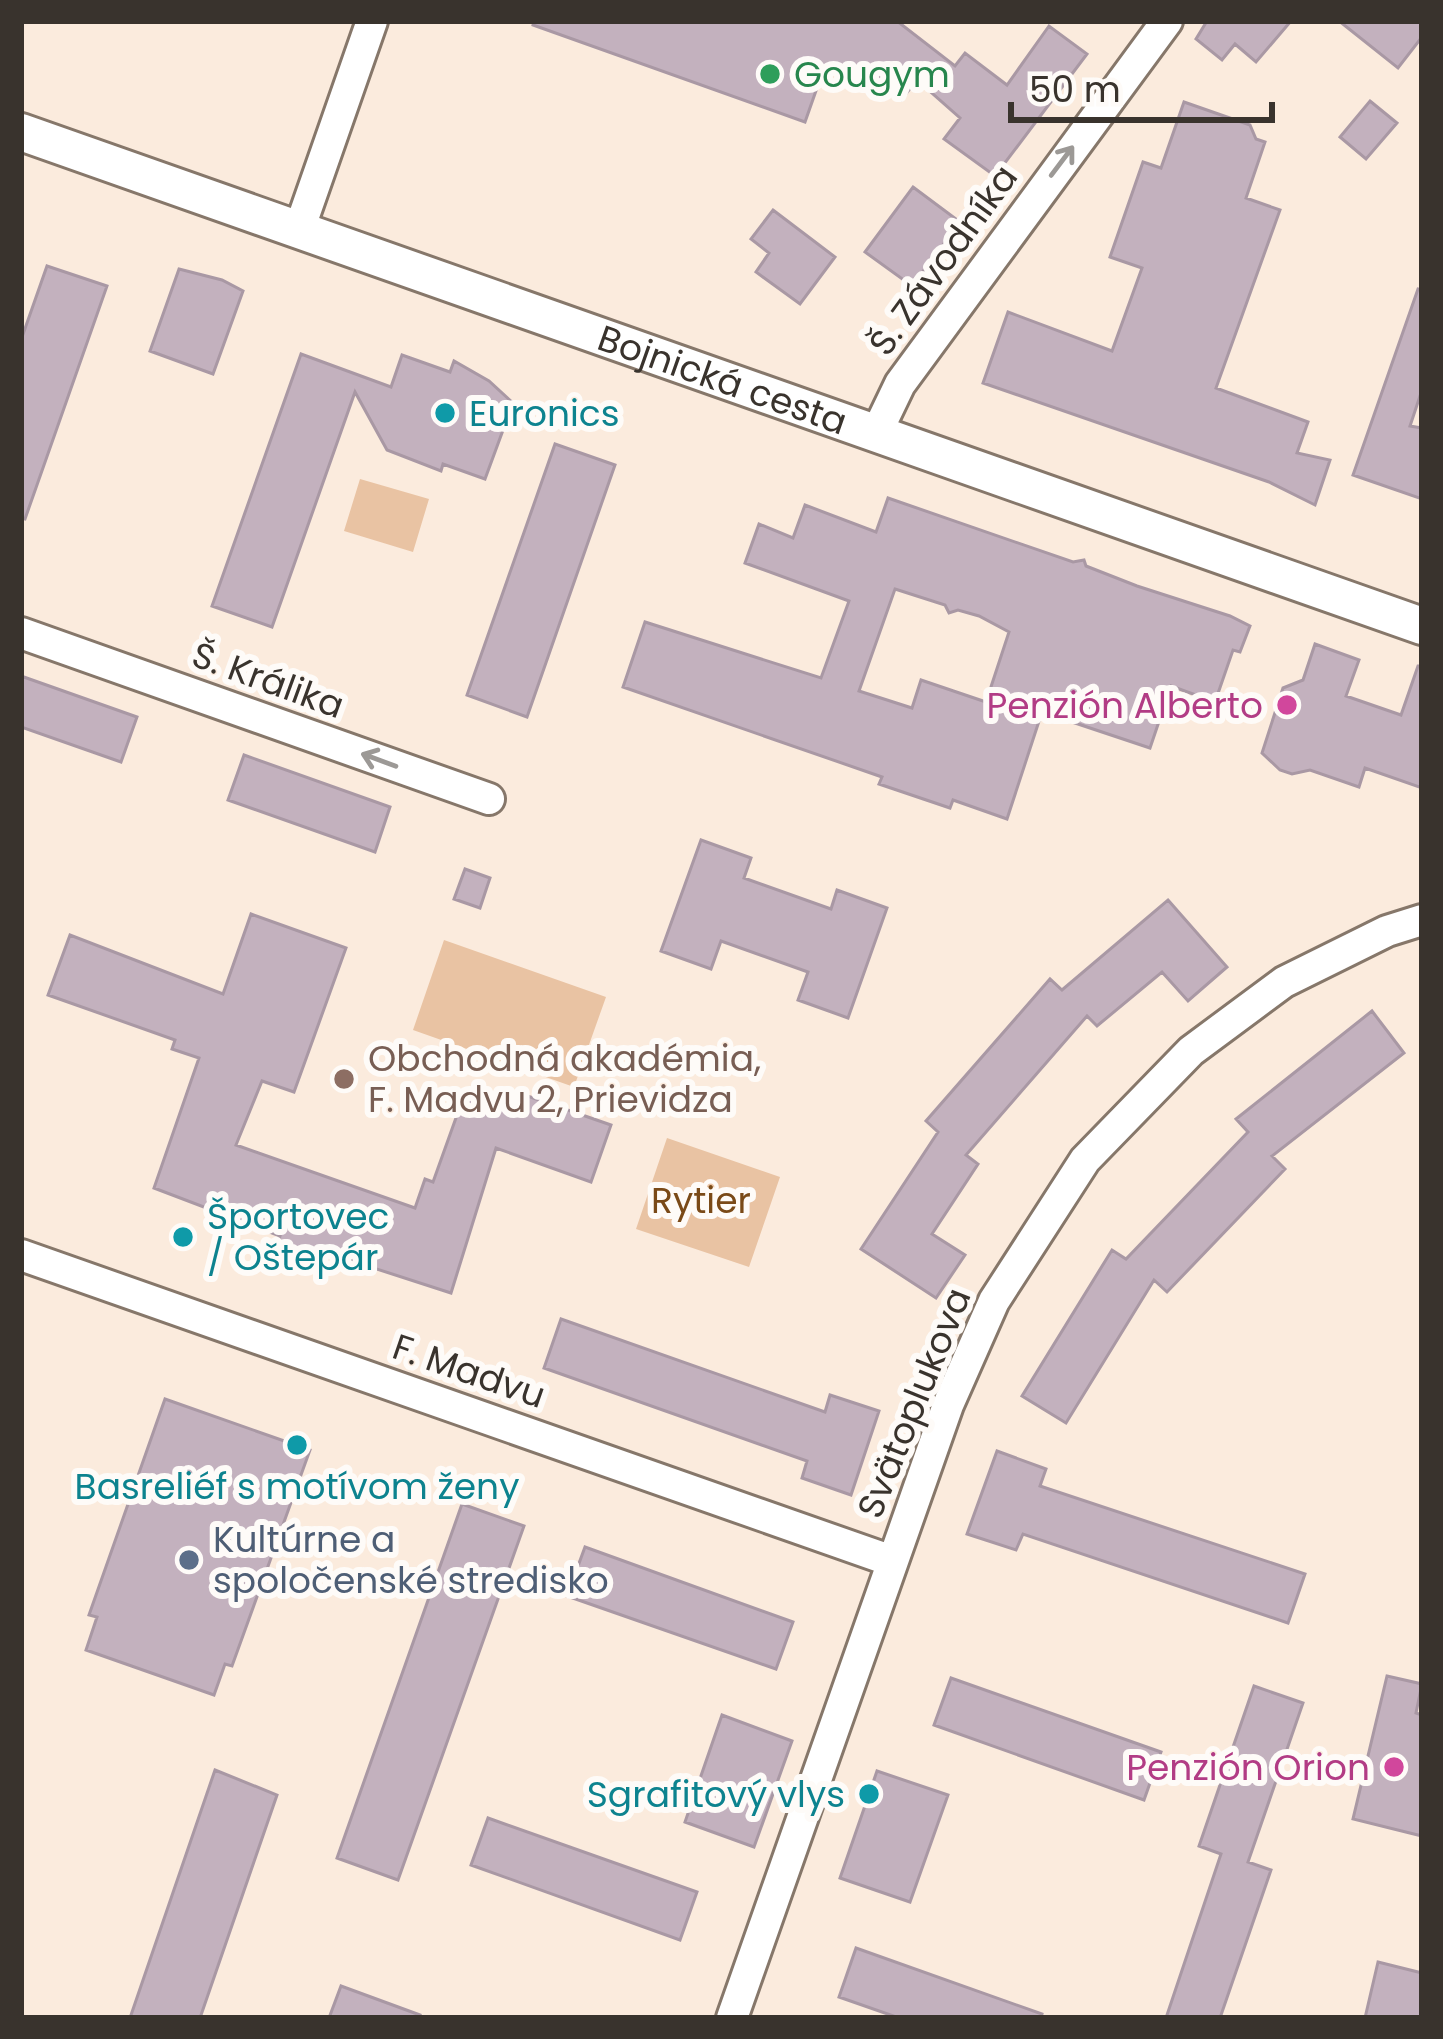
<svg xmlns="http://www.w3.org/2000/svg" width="1443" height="2039" viewBox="0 0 1443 2039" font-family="Poppins,sans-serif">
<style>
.green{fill:#e9c3a3}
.building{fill:#c3b1be;stroke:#a998a4;stroke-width:3;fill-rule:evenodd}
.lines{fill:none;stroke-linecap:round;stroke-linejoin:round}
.minor-casing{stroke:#86776a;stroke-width:36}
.tertiary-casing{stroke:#86776a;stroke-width:42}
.minor{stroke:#fff;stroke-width:30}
.tertiary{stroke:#fff;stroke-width:36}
.oneway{stroke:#9c9996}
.leisure-dot{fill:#2e9e5b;stroke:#fefbf8;stroke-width:4.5}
.culture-dot{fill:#0f9aa8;stroke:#fefbf8;stroke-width:4.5}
.hotel-dot{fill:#d1479c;stroke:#fefbf8;stroke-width:4.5}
.education-dot{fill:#8d6e63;stroke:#fefbf8;stroke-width:4.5}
.service-dot{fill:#5c6f8a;stroke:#fefbf8;stroke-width:4.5}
.labels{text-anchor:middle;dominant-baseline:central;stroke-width:12;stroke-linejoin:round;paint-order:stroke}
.leisure-label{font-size:36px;fill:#27864d;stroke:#fefbf8;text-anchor:start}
.street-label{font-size:36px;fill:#39332d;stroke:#fefbf8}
.culture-label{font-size:36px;fill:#0d838f;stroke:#fefbf8;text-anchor:start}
.hotel-label{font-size:36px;fill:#b23c85;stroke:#fefbf8;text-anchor:end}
.education-label{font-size:36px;fill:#785e54;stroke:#fefbf8;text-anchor:start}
.park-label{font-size:36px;fill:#7a4a18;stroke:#fefbf8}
.service-label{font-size:36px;fill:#4e5e75;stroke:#fefbf8;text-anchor:start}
</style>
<rect width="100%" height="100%" fill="#fbebdd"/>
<path class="green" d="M360,479L429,499L413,552L344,531Z
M444,940L606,997L574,1087L413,1030Z
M667,1138L780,1177L749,1267L636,1229Z"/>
<path class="building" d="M534,21H897L955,66L965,53L1007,85L1049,26L1087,54L995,176L944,139L960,118L917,80L901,100L859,66L854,79L824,68L805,122L533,25Z
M1207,21H1291L1256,62L1235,44L1222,60L1196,39Z
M1339,21H1422V37L1398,68Z
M1370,101L1397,123L1366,159L1340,137Z
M1184,102L1250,125L1256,139L1265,142L1246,198L1280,210L1216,388L1308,422L1297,453L1330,460L1315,505L1269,482L983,383L1008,312L1112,351L1142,268L1110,257L1143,162L1161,168Z
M913,187L960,222L912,286L865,252Z
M773,210L835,257L800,304L756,272L769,253L751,239Z
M47,266L107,286L25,519L21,518V340Z
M179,269L222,280L243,291L213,374L150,351Z
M1418,289L1422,290V390L1410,426L1422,428V499L1353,475Z
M301,354L391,387L402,355L450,372L454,361L489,381L513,403L485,479L443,464L441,471L387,450L355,392L272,627L212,606Z
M555,444L615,465L527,717L467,695Z
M888,498L1073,562L1084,560L1086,566L1137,586L1230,616L1250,626L1240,652L1233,650L1215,702L1171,686L1150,748L1042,712L1007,819L953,800L950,808L879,784L882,777L623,687L645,622L821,678L849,601L745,563L759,524L793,538L805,505L876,532ZM895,589L945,605L949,613L958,610L979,616L1009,632L986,702L921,680L912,708L859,691Z
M1315,644L1359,660L1346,696L1401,715L1418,666H1422V788L1365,768L1359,787L1310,770L1292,774L1280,770L1262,753L1283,688L1303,680Z
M21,676L137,717L121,762L21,727Z
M244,755L390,807L375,852L228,800Z
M701,840L751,858L744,878L831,909L837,890L887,908L848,1018L798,1000L808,972L721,941L711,969L661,951Z
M465,869L490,878L480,908L454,899Z
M1168,900L1227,967L1188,1001L1162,972L1097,1026L1087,1016L966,1155L978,1164L932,1234L965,1255L936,1298L861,1249L938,1132L926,1121L1050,979L1062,990Z
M251,914L346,948L294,1092L262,1081L236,1145L415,1208L425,1179L433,1182L466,1090L512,1107L516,1092L611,1125L591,1182L496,1148L451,1293L321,1251L317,1261L277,1247L280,1236L154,1188L199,1058L172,1049L175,1040L48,995L70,935L223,994Z
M1372,1011L1404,1053L1272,1156L1285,1169L1167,1292L1154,1280L1066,1423L1022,1396L1112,1250L1126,1259L1248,1132L1236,1119Z
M561,1319L825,1412L830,1395L879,1411L851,1495L802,1478L807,1461L544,1368Z
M165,1399L310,1450L232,1666L225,1664L214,1695L86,1650L97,1617L89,1615Z
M997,1451L1046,1469L1040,1486L1305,1574L1288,1623L1023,1534L1016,1550L967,1534Z
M462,1504L524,1526L398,1880L337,1858Z
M585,1547L793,1622L776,1669L567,1596Z
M1387,1676L1422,1684L1416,1713L1422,1715V1836L1353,1819Z
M951,1678L1161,1752L1144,1800L934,1725Z
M1254,1686L1303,1703L1248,1862L1271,1870L1220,2018H1166L1221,1854L1199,1846Z
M722,1715L792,1741L754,1847L685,1822Z
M215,1770L277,1795L200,2018H130Z
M877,1771L948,1795L910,1902L840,1878Z
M488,1818L697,1892L680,1940L471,1865Z
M856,1948L1042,2014L1041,2018H899L839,1997Z
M1378,1962L1422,1973V2018H1365Z
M341,1986L420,2015L419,2018H329Z"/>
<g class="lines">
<defs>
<path id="minor" d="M299,230L372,21
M876,434L900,384L1167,21
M21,633L489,799
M21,1255L892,1561
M732,2018L948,1405L994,1301L1085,1160L1191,1051L1284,982L1387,931L1422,920"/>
<g id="tertiary">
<path id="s1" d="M21,132L1422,626"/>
</g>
</defs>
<use href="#minor" class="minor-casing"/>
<use href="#tertiary" class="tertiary-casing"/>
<use href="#minor" class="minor"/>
<use href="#tertiary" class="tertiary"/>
</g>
<defs><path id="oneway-shaft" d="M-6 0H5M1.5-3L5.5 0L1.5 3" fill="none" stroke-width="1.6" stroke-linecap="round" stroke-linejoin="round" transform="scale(3)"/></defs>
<g class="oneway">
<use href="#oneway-shaft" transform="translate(1062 161) rotate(-53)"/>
<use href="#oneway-shaft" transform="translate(379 760) rotate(-160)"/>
</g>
<circle class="leisure-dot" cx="770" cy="74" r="12"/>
<g class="culture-dot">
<circle cx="445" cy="413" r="12"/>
<circle cx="183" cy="1237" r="12"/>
<circle cx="297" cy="1445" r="12"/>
<circle cx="869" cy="1794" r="12"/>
</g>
<g class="hotel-dot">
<circle cx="1287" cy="705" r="12"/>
<circle cx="1394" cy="1767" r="12"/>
</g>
<circle class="education-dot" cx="344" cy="1079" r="12"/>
<circle class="service-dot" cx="189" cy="1560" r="12"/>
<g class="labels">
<g class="leisure-label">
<text x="794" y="74">Gougym</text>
</g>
<g class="street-label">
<text transform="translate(943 260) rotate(-54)">Š. Závodníka</text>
<text stroke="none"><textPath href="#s1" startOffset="744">Bojnická cesta</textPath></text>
<text transform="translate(268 680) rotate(20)">Š. Králika</text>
<text transform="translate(469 1371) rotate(19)">F. Madvu</text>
<text transform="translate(914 1403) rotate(-68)">Svätoplukova</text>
</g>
<g class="culture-label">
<text x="469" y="413">Euronics</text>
<text x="207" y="1216">Športovec<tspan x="207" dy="41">/ Oštepár</tspan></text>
<text x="297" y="1486" text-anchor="middle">Basreliéf s motívom ženy</text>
<text x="845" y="1794" text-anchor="end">Sgrafitový vlys</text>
</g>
<g class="hotel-label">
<text x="1263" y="705">Penzión Alberto</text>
<text x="1370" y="1767">Penzión Orion</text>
</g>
<g class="education-label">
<text x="368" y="1058">Obchodná akadémia,<tspan x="368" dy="41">F. Madvu 2, Prievidza</tspan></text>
</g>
<g class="park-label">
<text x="701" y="1200">Rytier</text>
</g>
<g class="service-label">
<text x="213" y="1539">Kultúrne a<tspan x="213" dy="41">spoločenské stredisko</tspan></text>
</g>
</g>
<rect width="1443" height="2039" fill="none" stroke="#39332d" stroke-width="48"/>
<path d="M1011 102v18h261v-18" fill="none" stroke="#39332d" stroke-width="6"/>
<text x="1029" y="102" font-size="36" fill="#39332d" stroke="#fefbf8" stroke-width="9" paint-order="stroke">50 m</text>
</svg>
